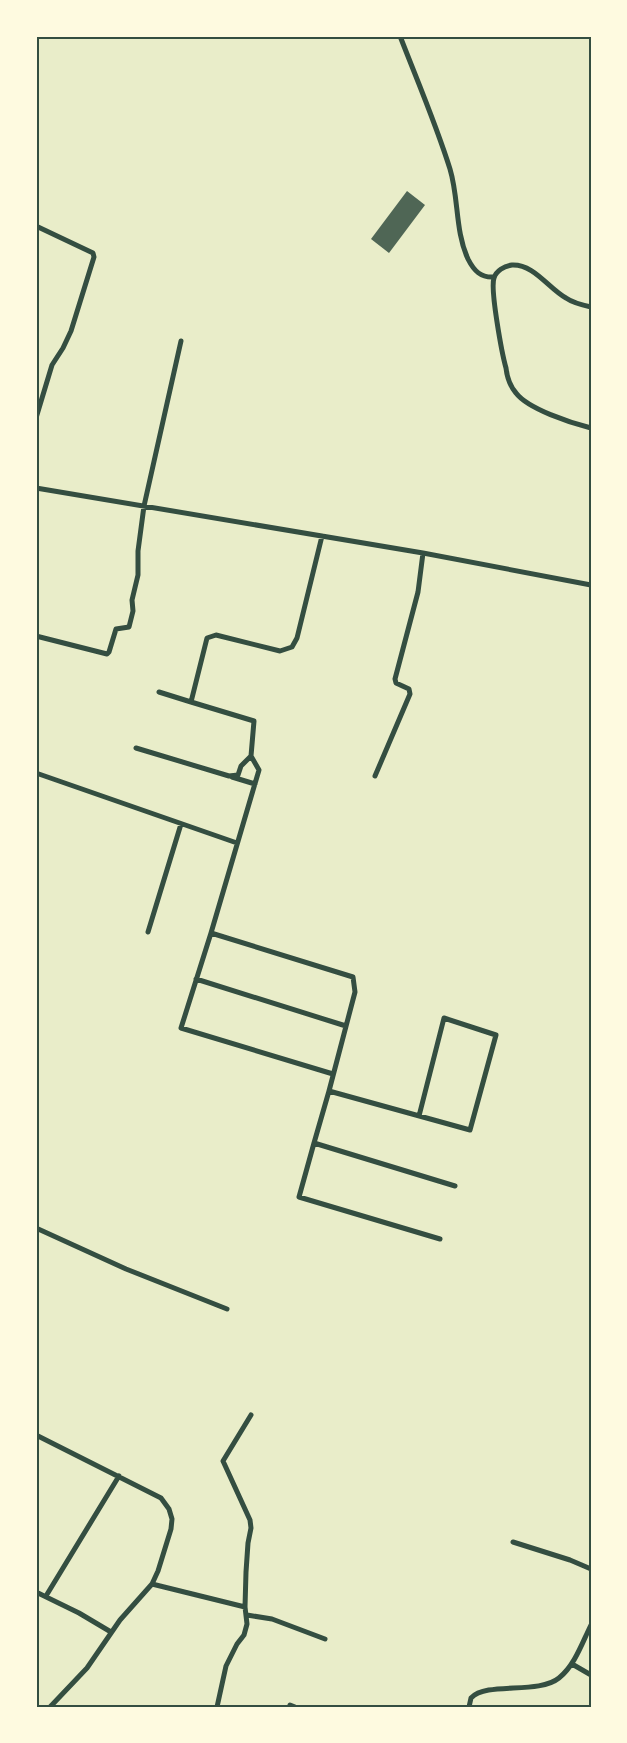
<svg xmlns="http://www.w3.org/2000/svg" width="627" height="1743" viewBox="0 0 627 1743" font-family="'Open Sans',sans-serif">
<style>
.building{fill:#4f6655}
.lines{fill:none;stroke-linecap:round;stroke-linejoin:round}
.minor{stroke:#344e41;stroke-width:5}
.neatline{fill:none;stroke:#344e41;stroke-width:2}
</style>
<rect width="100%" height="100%" fill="#e9edc9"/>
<path class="building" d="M407,191L425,205L389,253L371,239Z"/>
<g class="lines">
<path class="minor" d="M400,36C417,80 436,124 450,169C459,199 455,231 468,259C474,271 481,278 494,277
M36,226L93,253L94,257L71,331L63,348L52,365L36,418
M591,307C582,305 573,303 566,298C548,288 534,264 512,265C504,266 496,271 494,278C490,289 502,354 506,368C507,377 510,386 516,393C528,409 571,423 591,428
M36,488L423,553L591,585
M322,536L297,638L292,647L280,651L216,635L207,638L191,702L254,721L251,756L259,770L211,933L353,977L355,992L329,1091L470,1130L496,1035L444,1018L419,1116
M36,636L107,654L109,652L116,629L129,627L133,611L132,600L138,575V551L144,506L181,341
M159,692L191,702
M136,748L229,776L238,775L241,766L251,756
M36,773L237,843
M375,776L410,694L409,689L396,683L395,679L418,592L423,553
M232,777L255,784
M148,932L181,824
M211,933L181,1028L333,1074
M196,979L346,1026
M329,1091L314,1143L455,1186
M314,1143L299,1197L440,1239
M36,1228L126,1269L227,1309
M36,1435L161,1498L169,1509L172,1519L171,1529L158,1571L152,1584L120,1620L87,1668L50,1707
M513,1542L570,1560L591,1569
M152,1584L245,1607
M36,1592L79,1613L111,1632
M46,1596L119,1476
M247,1615L272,1619L325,1639
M572,1664L591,1675
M290,1705L295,1707
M217,1707L226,1666L237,1644L244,1635L247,1624L245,1607L246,1572L248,1543L251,1528L250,1520L223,1461L251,1415
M469,1707L471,1698C487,1681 538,1695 559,1678C575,1665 582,1643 591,1625"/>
</g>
<rect width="627" height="1743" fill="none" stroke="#fefae0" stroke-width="75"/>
<rect x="38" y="38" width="552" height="1668" class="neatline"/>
</svg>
